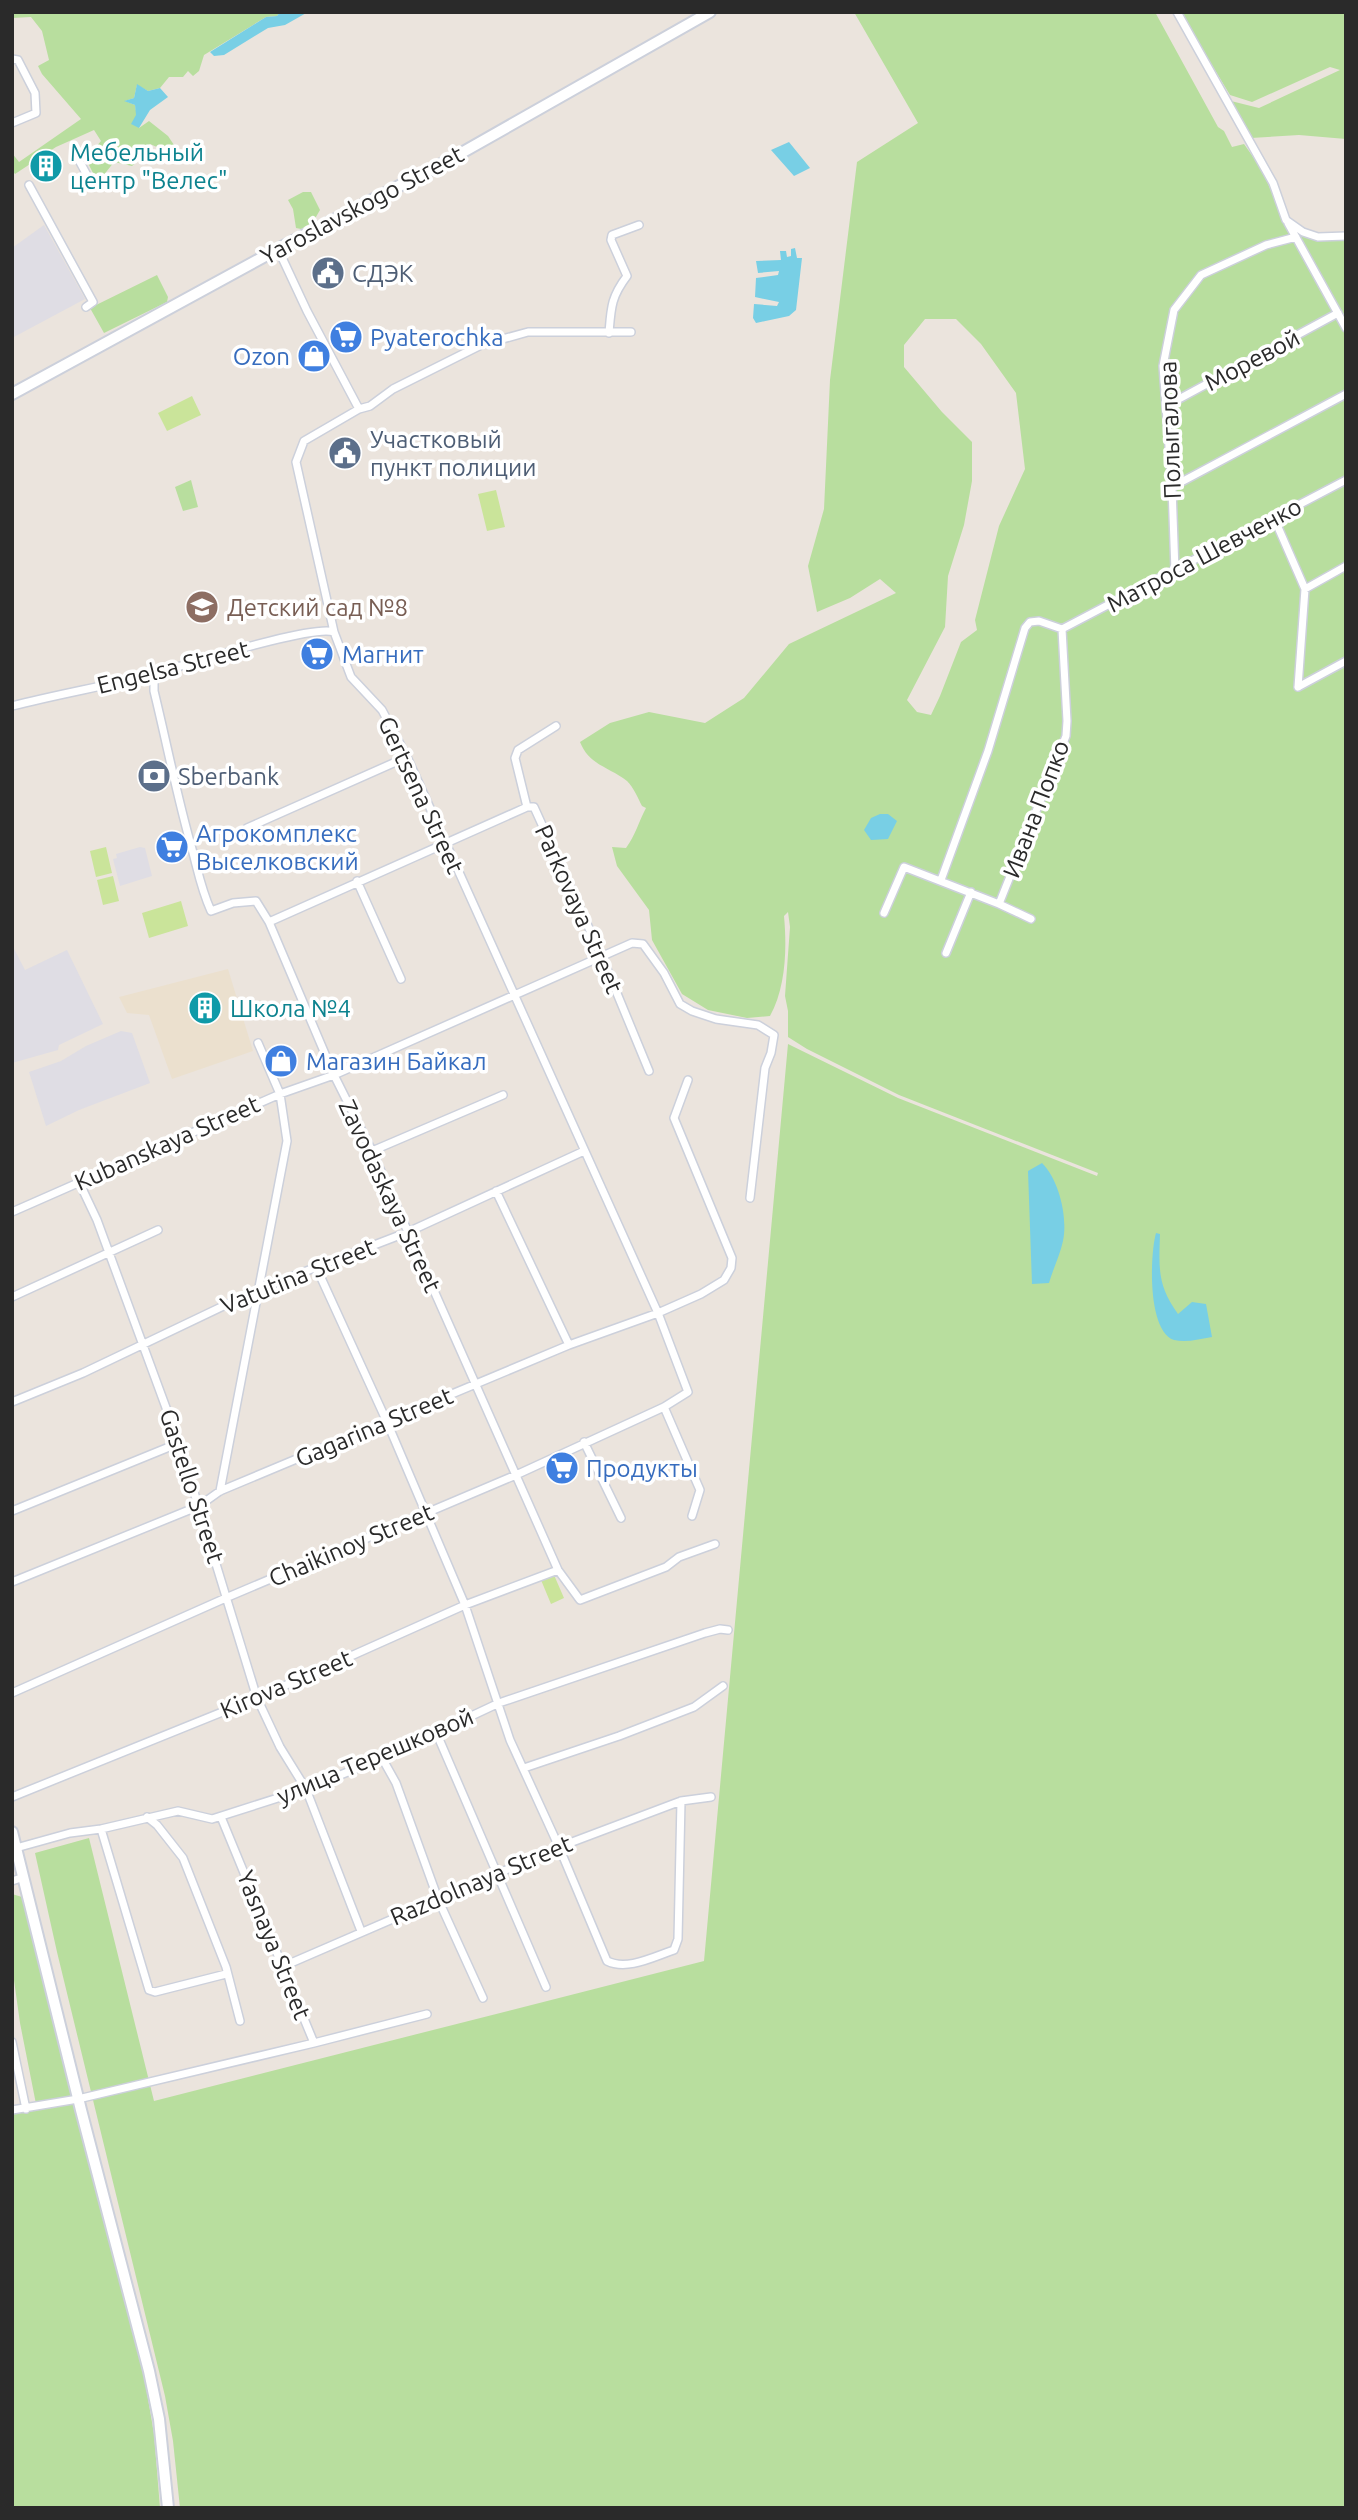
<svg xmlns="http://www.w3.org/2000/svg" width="1358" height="2520" viewBox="0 0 1358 2520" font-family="Ubuntu,sans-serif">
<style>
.industrial{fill:#dfdde4}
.education{fill:#ebe0ce}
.green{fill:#b8de9e;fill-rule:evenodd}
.pitch{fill:#cae49a}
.water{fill:#78cfe5}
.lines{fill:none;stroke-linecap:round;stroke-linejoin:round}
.street-casing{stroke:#ccd0db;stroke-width:10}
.secondary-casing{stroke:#ccd0db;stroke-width:14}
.street{stroke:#fff;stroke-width:7}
.secondary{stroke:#fff;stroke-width:10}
.labels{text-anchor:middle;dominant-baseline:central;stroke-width:7;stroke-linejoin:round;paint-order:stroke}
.culture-label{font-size:24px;fill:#0d838f;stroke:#fff;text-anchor:start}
.street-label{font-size:24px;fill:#2a2a2a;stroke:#fff}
.service-label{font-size:24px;fill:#4e5e75;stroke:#fff;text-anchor:start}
.shop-label{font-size:24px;fill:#366cbe;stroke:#fff;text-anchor:start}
.education-label{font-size:24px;fill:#785e54;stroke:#fff;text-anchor:start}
</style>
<rect width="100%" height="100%" fill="#ebe4dd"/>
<path class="industrial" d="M44,225L85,299L12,338V248Z
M140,847L145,848L152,876L120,886L113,859L117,858L116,854Z
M12,945L25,970L67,950L103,1024L59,1045L58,1050L12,1063Z
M121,1031L132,1033L150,1083L79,1110L46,1126L29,1072L61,1061L86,1046Z"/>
<path class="education" d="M228,969L253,1051L172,1079L149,1015L127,1013L119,997Z"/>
<path class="green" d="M12,12H280L277,16L266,17L204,55L199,71L193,76L188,71L183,77H169L160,88L148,91L137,85L134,98L125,101L135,105L139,128L149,121L168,136L176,148L173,154L150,144C142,152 140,160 132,166L114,162L103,176L93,173L86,159L101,141L94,130L56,147L15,174L12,170V153L19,162L81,119L42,74L38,66L49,60L42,31L31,17L12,18Z
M854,12H1155L1218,127L1224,131L1232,147L1244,144L1261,168L1286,224L1304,236L1319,241H1346V2508H180L173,2441L165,2396L57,1952L35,1853L89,1838L154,2101L704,1961L788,1044L898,1098L1097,1176L1098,1173L899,1095L807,1049L788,1037V1011L785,996L790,927L788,912L784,916C787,948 786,987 770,1016L747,1018L708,1010L682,994L652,940L649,910L617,866L612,847L626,848C635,836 639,821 646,808L642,806C638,798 634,788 627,781C609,767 589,765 580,742L610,723L649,712L705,723L744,698L789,644L896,593L880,579L850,598L817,612L808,566L824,509L830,380L857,162L918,123ZM925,319H956L981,344L1016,393L1025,469L999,526L975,620L977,630L961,642L940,696L931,715L917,712L907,700L945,627L948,576L964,525L972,481V442L942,412L904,367V345Z
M1180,12H1346V139L1299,135L1251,138L1231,101L1259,108L1340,70L1330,67L1252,102L1230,95Z
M303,192H311L320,210L313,222L301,229L296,228L293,209L288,200Z
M157,275L168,297L167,302L104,333L90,308Z
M191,480L198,507L183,511L175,487Z
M12,1894L22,1897L37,1942L144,2375L154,2434L160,2508H12V2112L37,2109L20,2023L12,1966Z"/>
<path class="pitch" d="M192,396L201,415L167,431L158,413Z
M496,490L505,527L487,531L478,494Z
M106,847L112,873L96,877L90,851Z
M113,876L119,901L103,905L97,880Z
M181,901L188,926L149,938L142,913Z
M554,1575L564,1598L551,1604L541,1580Z"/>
<path class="water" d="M280,12H308L285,25L268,28L224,55L214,56L210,52L266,17L277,16Z
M137,84L148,91L160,88L168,97L150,110L139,128L131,124L136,115L135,105L124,101L134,98Z
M789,142L810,168L794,176L771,150Z
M795,248L797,258H802L796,310L789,316L756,323L753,318L754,304L777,306L779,302L755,297L756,278L778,275L779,271L758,273L756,261L781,260L780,251H786L787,257L791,256V249Z
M880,814H888L897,821L888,839L871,840L864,830L871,818Z
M1042,1163C1059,1180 1068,1217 1063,1241C1060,1255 1053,1269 1049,1283L1032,1284L1028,1171Z
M1156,1233L1160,1234C1159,1268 1157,1285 1178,1314L1192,1302L1206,1304L1212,1337C1200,1339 1186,1343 1174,1340C1147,1331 1150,1254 1156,1233Z"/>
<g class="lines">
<defs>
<path id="street" d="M1177,12L1273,183L1286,220L1303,232L1318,237L1346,236
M12,59L18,60L35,93L36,113L12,123
M74,151L88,177
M29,185L93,302L86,307
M1288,223L1346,328
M278,249L307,311L359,409
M609,333C611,308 611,297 627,276L611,240L612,235L639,225
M1166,406L1338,313
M1172,487L1346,394
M1274,518L1305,589L1298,687
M1175,571L1172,487L1163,366L1174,310L1201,275L1266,245L1296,237
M1305,589L1346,566
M1062,629L1346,480
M154,674V691C167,744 177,797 192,849C198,871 201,889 211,911L233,903L256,901L269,922L334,1075L372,1151L558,1570L580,1600L666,1567L679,1557L715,1544
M1298,687L1346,661
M12,706C59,694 106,686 153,674C183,666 313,624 334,632
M556,726L518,750L515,758L527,807H534L602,957L649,1071
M247,828L407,757
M941,880L988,751L1025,628L1030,622L1039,621L1062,629
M357,881L401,979
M999,904L1066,736L1067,721L1062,629
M884,913L904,867L999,904L1031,919
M269,922L527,807
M946,953L971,892
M372,1151L503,1095
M79,1182L97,1220L179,1443L257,1698L280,1747L306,1789L361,1931
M496,1191L569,1345
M12,1212L280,1094L334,1075L632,943L643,944L664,973L680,1004L692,1011L716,1019L758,1025L774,1035L771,1053L765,1068L750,1198
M317,1269L387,1422L465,1605L510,1740L559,1847L607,1961C627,1971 653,1957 674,1950L678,1939L681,1801L711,1797
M12,1297L158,1230
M12,1402L83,1373L257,1290L408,1232L584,1151
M664,1407L700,1490L692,1516
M584,1442L621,1518
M220,1491L287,1141L280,1094L258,1043
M12,1511L179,1443
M12,1582L199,1506L220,1491L569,1345L658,1313L701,1294L724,1280L731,1268L732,1258L674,1118L688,1080
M12,1693L228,1597L516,1475L664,1407L688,1392L658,1313L407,757L382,710L351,677L334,632L296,462L304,441L359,409L370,406L393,389L481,345L528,332H631
M436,1732L546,1987
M382,1758L396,1783L438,1899L483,1998
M524,1768L619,1736L694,1707L723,1686
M12,1797L257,1698L465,1605L558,1570
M147,1817L157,1825L183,1858L226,1967L240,2021
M221,1817L314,2043L427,2014
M101,1829L149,1990L155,1992L226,1974
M16,1848L70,1833L101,1829L178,1811L212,1819L306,1789L382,1758L499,1703L705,1633L720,1629L728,1630
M12,1881L24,1877
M284,1966L559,1847L681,1801
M12,2042L26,2109
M12,2110L78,2099L314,2043"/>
<path id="secondary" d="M12,394L278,249L449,160L710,12
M12,1832L81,2110L149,2371L159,2419L168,2508"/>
</defs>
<use href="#street" class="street-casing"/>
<use href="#secondary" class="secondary-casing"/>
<use href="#street" class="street"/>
<use href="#secondary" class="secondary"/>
</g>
<defs>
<symbol id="building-disc" viewBox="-11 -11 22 22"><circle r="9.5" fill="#0f9aa8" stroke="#fff"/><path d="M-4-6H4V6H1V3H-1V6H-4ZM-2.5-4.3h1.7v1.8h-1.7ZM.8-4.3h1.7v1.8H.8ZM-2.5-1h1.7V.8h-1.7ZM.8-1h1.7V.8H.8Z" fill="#fff"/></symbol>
<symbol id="civic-disc" viewBox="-11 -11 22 22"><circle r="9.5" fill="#5c6f8a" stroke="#fff"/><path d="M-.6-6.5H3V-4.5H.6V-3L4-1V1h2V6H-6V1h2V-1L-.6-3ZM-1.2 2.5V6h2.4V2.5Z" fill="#fff"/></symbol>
<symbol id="supermarket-disc" viewBox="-11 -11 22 22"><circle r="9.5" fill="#3f7fe0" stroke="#fff"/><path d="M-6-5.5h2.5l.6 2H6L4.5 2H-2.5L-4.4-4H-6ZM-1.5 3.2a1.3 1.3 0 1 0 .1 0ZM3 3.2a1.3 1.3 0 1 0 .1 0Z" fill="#fff"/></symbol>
<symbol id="shop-disc" viewBox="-11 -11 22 22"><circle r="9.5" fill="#3f7fe0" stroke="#fff"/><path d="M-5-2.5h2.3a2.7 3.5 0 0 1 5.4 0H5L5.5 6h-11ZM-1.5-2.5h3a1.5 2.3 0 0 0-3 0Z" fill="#fff"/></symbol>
<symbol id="school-disc" viewBox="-11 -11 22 22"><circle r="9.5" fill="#8d6e63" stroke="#fff"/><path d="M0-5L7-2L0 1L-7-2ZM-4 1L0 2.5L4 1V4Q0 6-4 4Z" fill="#fff"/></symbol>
<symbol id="bank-disc" viewBox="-11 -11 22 22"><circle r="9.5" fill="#5c6f8a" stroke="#fff"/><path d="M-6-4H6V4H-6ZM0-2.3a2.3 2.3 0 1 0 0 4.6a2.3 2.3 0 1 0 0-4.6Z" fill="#fff"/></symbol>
</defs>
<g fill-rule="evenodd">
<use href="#building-disc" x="27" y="147" width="38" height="38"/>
<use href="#civic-disc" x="309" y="254" width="38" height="38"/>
<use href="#supermarket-disc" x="327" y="318" width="38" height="38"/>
<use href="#shop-disc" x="295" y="337" width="38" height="38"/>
<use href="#civic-disc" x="326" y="434" width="38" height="38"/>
<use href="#school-disc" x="183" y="588" width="38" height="38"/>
<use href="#supermarket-disc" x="298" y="635" width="38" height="38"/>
<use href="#bank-disc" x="135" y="757" width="38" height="38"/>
<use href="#supermarket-disc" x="153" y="828" width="38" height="38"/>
<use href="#building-disc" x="186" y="989" width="38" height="38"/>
<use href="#shop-disc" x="262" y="1042" width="38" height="38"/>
<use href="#supermarket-disc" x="543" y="1449" width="38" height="38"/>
</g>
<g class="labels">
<g class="culture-label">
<text x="70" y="152">Мебельный<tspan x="70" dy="28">центр "Велес"</tspan></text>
<text x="230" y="1008">Школа №4</text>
</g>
<g class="street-label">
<text transform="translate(362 205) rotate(-28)">Yaroslavskogo Street</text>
<text transform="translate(1252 360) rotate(-28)">Моревой</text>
<text transform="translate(1170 430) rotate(-92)">Полыгалова</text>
<text transform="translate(1204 555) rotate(-28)">Матроса Шевченко</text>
<text transform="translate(173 667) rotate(-14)">Engelsa Street</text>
<text transform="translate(421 795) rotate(65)">Gertsena Street</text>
<text transform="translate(1036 809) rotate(-69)">Ивана Попко</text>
<text transform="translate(579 909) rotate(66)">Parkovaya Street</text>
<text transform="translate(167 1143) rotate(-24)">Kubanskaya Street</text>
<text transform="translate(390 1196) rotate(65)">Zavodaskaya Street</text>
<text transform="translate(298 1276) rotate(-22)">Vatutina Street</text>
<text transform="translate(374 1427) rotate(-23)">Gagarina Street</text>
<text transform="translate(192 1486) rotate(72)">Gastello Street</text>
<text transform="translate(351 1545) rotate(-23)">Chaikinoy Street</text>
<text transform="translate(286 1684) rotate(-23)">Kirova Street</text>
<text transform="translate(375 1756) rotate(-23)">улица Терешковой</text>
<text transform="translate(481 1880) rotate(-23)">Razdolnaya Street</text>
<text transform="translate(274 1945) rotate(68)">Yasnaya Street</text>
</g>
<g class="service-label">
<text x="352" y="273">СДЭК</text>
<text x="370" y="439">Участковый<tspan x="370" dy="28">пункт полиции</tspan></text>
<text x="178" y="776">Sberbank</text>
</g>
<g class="shop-label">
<text x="370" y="337">Pyaterochka</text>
<text x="290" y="356" text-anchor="end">Ozon</text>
<text x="342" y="654">Магнит</text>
<text x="196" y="833">Агрокомплекс<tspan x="196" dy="28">Выселковский</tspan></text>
<text x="306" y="1061">Магазин Байкал</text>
<text x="586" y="1468">Продукты</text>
</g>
<g class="education-label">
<text x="227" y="607">Детский сад №8</text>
</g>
</g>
<rect width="1358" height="2520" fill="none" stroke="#2a2a2a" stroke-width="28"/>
</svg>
